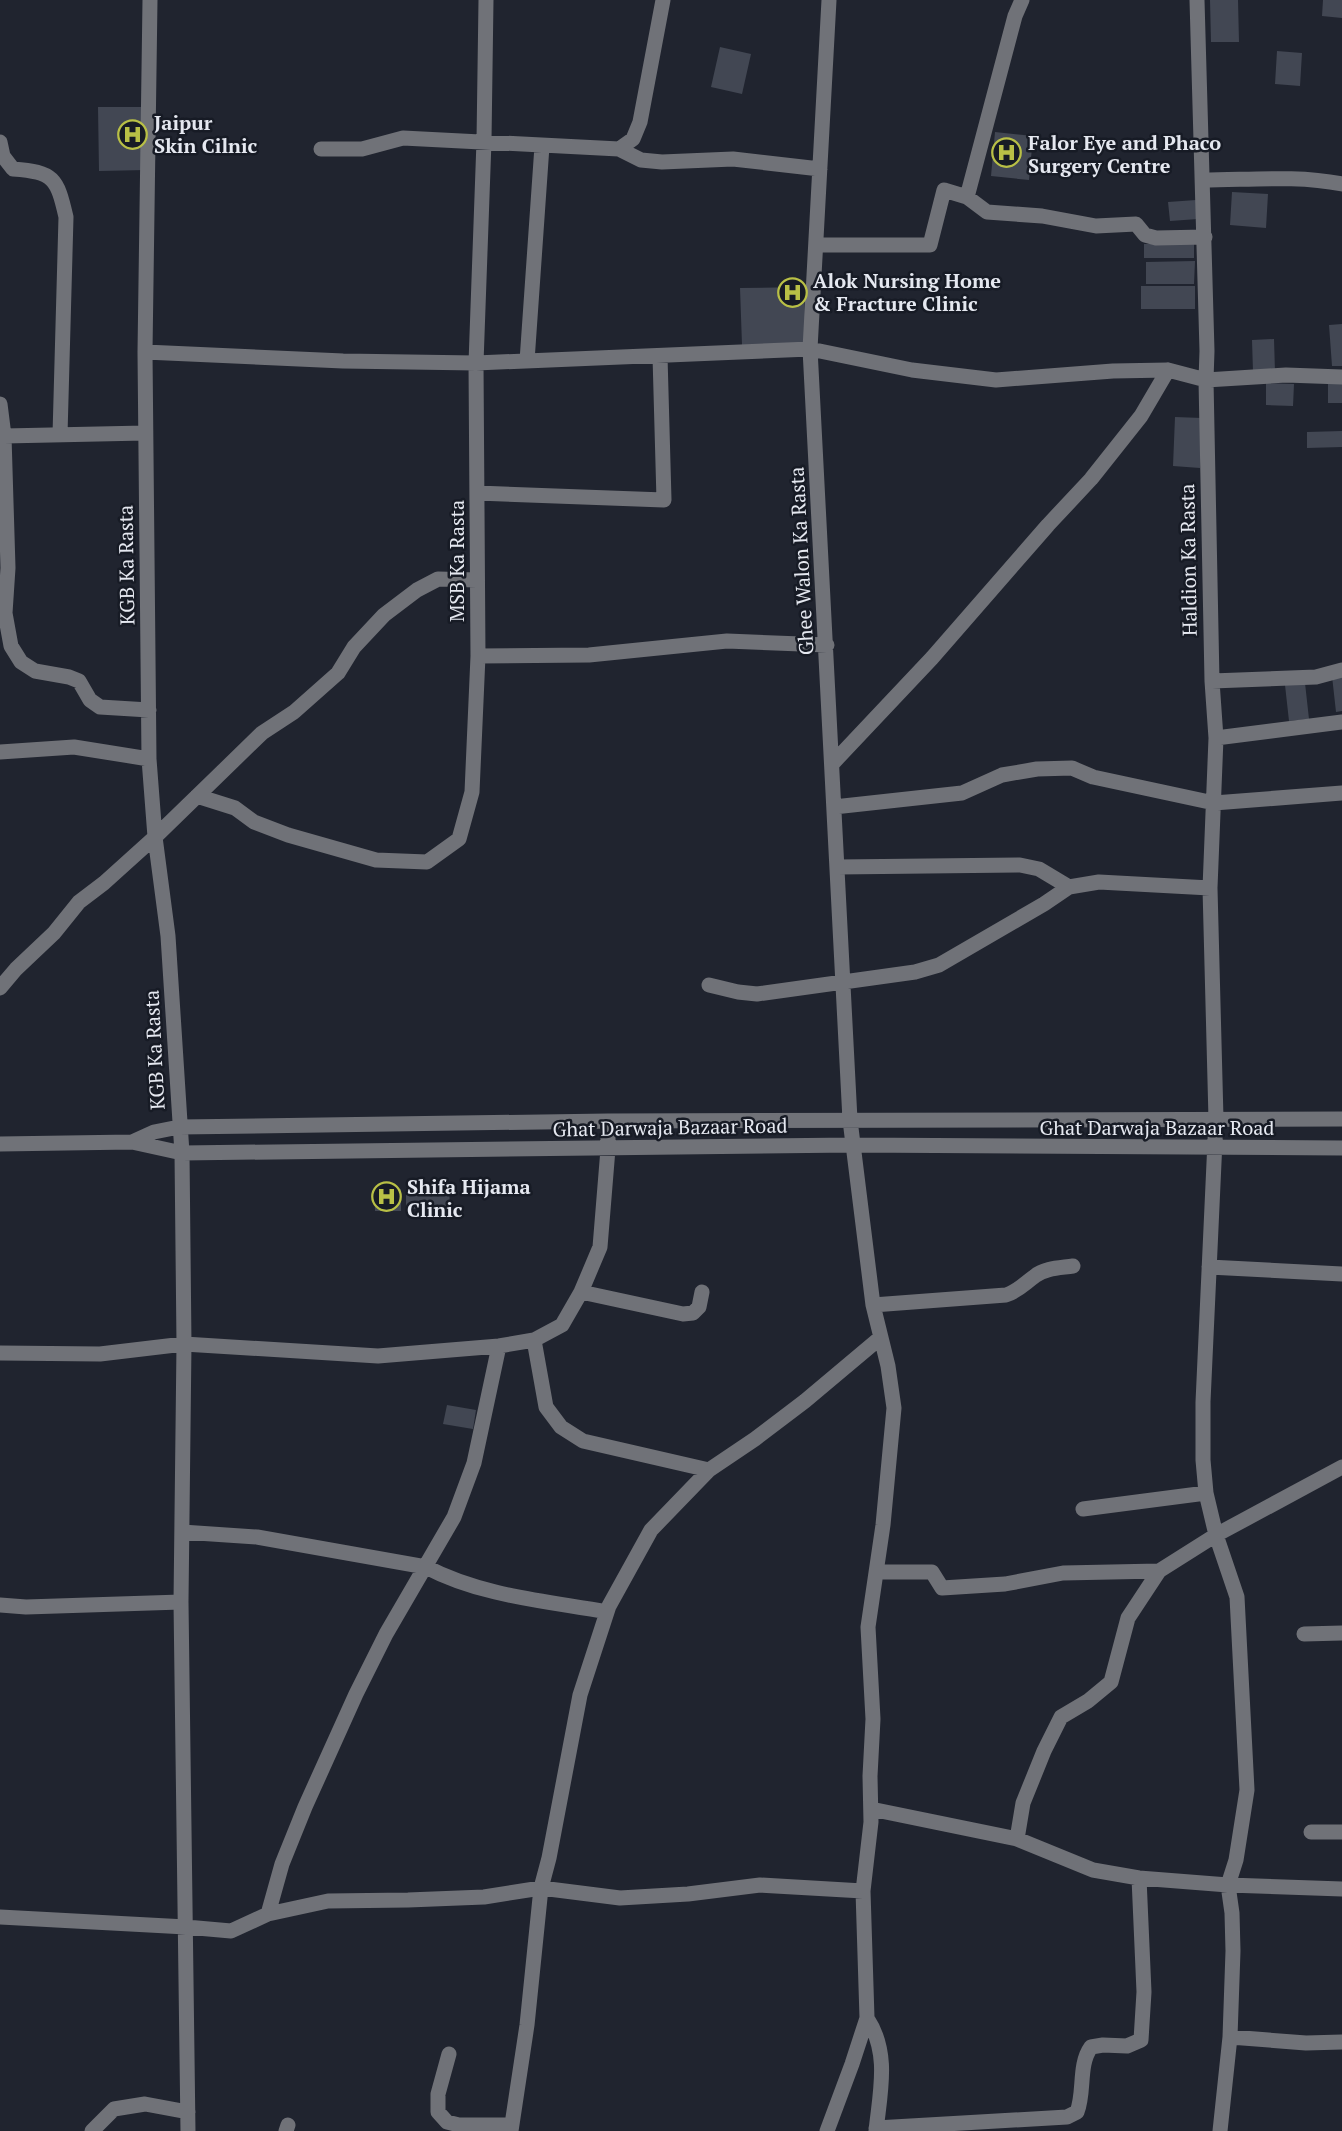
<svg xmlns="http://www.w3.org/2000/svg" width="1342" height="2131" viewBox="0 0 1342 2131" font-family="'PT Serif',serif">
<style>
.building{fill:#424753}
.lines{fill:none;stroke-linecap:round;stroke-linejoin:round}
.minor{stroke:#707278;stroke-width:15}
.labels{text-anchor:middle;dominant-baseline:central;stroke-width:5;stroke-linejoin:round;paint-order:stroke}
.poi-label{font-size:20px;font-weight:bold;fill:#e5e8f0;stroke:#171b25;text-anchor:start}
.street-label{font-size:20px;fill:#e5e8f0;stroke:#171b25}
</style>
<rect width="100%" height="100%" fill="#20242f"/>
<path class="building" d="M1210,0H1238L1239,42H1211Z
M1323,0H1342V18L1322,16Z
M720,47L751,54L742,94L711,87Z
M1277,51L1302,53L1300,86L1275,84Z
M98,107H145L146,170L99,171Z
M995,132L1033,136L1029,180L991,176Z
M1232,192L1268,194L1266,228L1230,225Z
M1196,200L1198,219L1170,221L1168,202Z
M1144,244H1194V258H1144Z
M1195,261L1194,284H1146V262Z
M1141,286H1195V309H1141Z
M804,287L806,343L742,345L740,288Z
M1342,324V366H1332L1329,325Z
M1274,339L1275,372H1253L1252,340Z
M1328,382H1342V403H1328Z
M1266,383L1294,384L1293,406L1266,405Z
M1175,417L1202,418L1200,468L1173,466Z
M1342,431V447L1307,448V432Z
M1342,675V711L1336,712L1332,676Z
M1305,683L1309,719L1289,721L1285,685Z
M449,1188L450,1208L406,1209V1189Z
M374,1189H401V1211H375Z
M447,1405L476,1410L473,1429L443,1424Z"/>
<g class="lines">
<path class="minor" d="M150,0L145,352L149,759L155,837L168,936L182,1153L184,1344L181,1602L188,2131
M1022,0L1015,16L967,197L987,212L1042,216L1096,226L1136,224L1145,235L1156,238L1205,237
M1197,0L1207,351L1206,380L1212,681L1216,738L1210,888L1216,1119L1203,1402V1460L1206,1493L1216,1535L1237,1597L1247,1790L1236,1860L1228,1885L1232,1913L1233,1951L1230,2037L1220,2131
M0,142L3,156L13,169C54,172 57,178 66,217L60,435
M321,149H362L403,138L619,149L633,139L640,122L663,0
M619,149L641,160L662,162L733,159L820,169
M1203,180C1249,180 1297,175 1342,184
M816,245H930L944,190L967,197
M145,352L343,361L476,363L810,349L912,370L996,380L1113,371L1168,370L1206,380L1286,375L1342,377
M527,361L542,146
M0,404L4,436L8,568L5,613L11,646L21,662L35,671L69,677L79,681L90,700L100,707L149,710
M4,436L145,433
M477,493L664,500L660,356
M478,656L589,655L727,641L827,645
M1212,681L1316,677L1342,670
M1216,738L1342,722
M0,752L74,747L149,759
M833,763L932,658L1048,525L1091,479L1141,416L1168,370
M197,796L235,808L254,822L288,835L376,860L427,862L459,839L472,792L478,656L476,363L484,141L486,0
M834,807L962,793L1002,775L1037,769L1072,768L1093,777L1214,803L1342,793
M837,867L1020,865L1039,869L1069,887
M709,985L738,992L757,994L915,972L939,965L1044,904L1069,887L1099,882L1210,888
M0,988L16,969L54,933L79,902L104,883L155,837L262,733L294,712L338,673L354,647L384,615L417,590L438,579L477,580
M132,1142L154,1132L179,1127L608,1121L1342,1119
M0,1144L132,1142L182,1153L852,1145L1342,1148
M1209,1267L1342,1274
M581,1292L683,1314L693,1313L699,1307L702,1292
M873,1305L1006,1295C1018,1291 1024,1284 1035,1276C1045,1268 1060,1268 1073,1266
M534,1340L546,1407L561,1427L583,1441L709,1470
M0,1353L100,1354L184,1344L378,1356L499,1346L534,1340L562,1325L581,1292L600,1247L608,1149V1121
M1083,1509L1206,1493
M182,1532L257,1537L426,1567C481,1596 546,1601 607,1612
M876,1572H932L942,1588L1005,1584L1063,1573L1159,1571
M0,1605L26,1607L181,1602
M1304,1634L1342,1633
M871,1809L1017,1839L1093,1870L1139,1878L1228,1885L1342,1889
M1311,1832H1342
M1017,1839L1023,1803L1044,1751L1061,1717L1088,1701L1111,1682L1128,1618L1159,1571L1216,1535L1342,1467
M268,1914L282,1864L305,1807L356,1694L386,1634L454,1517L474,1463L499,1346
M0,1917L186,1927L231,1931L268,1914L328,1901L408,1900L484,1897L541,1888L620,1898L688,1894L760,1885L863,1891
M867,2018C890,2053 880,2092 876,2131
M1230,2037L1306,2043L1342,2042
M449,2054L438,2094V2112L447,2122L459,2125H511
M876,2128L1067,2117L1077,2112C1085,2092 1078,2065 1091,2047L1103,2045L1127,2046L1141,2040L1144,1992L1139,1878
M92,2131L114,2109L145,2104L188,2112
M286,2131L288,2125
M511,2131L527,2025L541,1888L549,1858L580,1695L609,1606L651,1530L709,1470L755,1439L805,1401L880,1338
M827,2131L852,2064L867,2018L863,1891L871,1822L870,1776L873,1719L868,1627L883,1525L894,1408L888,1366L873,1305L850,1120L810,349L829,0"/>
</g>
<defs>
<symbol id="hospital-ring" viewBox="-11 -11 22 22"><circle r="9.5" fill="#171b25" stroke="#b9c046" stroke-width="1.5"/><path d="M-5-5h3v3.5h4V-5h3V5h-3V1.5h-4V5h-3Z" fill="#b9c046"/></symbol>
</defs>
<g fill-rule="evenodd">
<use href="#hospital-ring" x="116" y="118" width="33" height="33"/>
<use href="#hospital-ring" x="990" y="136" width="33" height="33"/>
<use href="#hospital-ring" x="776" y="276" width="33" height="33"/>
<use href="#hospital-ring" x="370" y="1180" width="33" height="33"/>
</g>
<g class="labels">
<g class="poi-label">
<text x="154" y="122">Jaipur<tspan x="154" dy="23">Skin Cilnic</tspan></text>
<text x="1028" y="142">Falor Eye and Phaco<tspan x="1028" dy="23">Surgery Centre</tspan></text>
<text x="813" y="280">Alok Nursing Home<tspan x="813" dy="23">&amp; Fracture Clinic</tspan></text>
<text x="407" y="1186">Shifa Hijama<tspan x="407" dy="23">Clinic</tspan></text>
</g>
<g class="street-label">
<text transform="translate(1188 560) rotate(-91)">Haldion Ka Rasta</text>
<text transform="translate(456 561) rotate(-90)">MSB Ka Rasta</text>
<text transform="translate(801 561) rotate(-93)">Ghee Walon Ka Rasta</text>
<text transform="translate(126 565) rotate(-91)">KGB Ka Rasta</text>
<text transform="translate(154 1050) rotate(-93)">KGB Ka Rasta</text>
<text transform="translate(670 1127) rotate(-1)">Ghat Darwaja Bazaar Road</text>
<text x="1157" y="1127">Ghat Darwaja Bazaar Road</text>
</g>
</g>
</svg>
